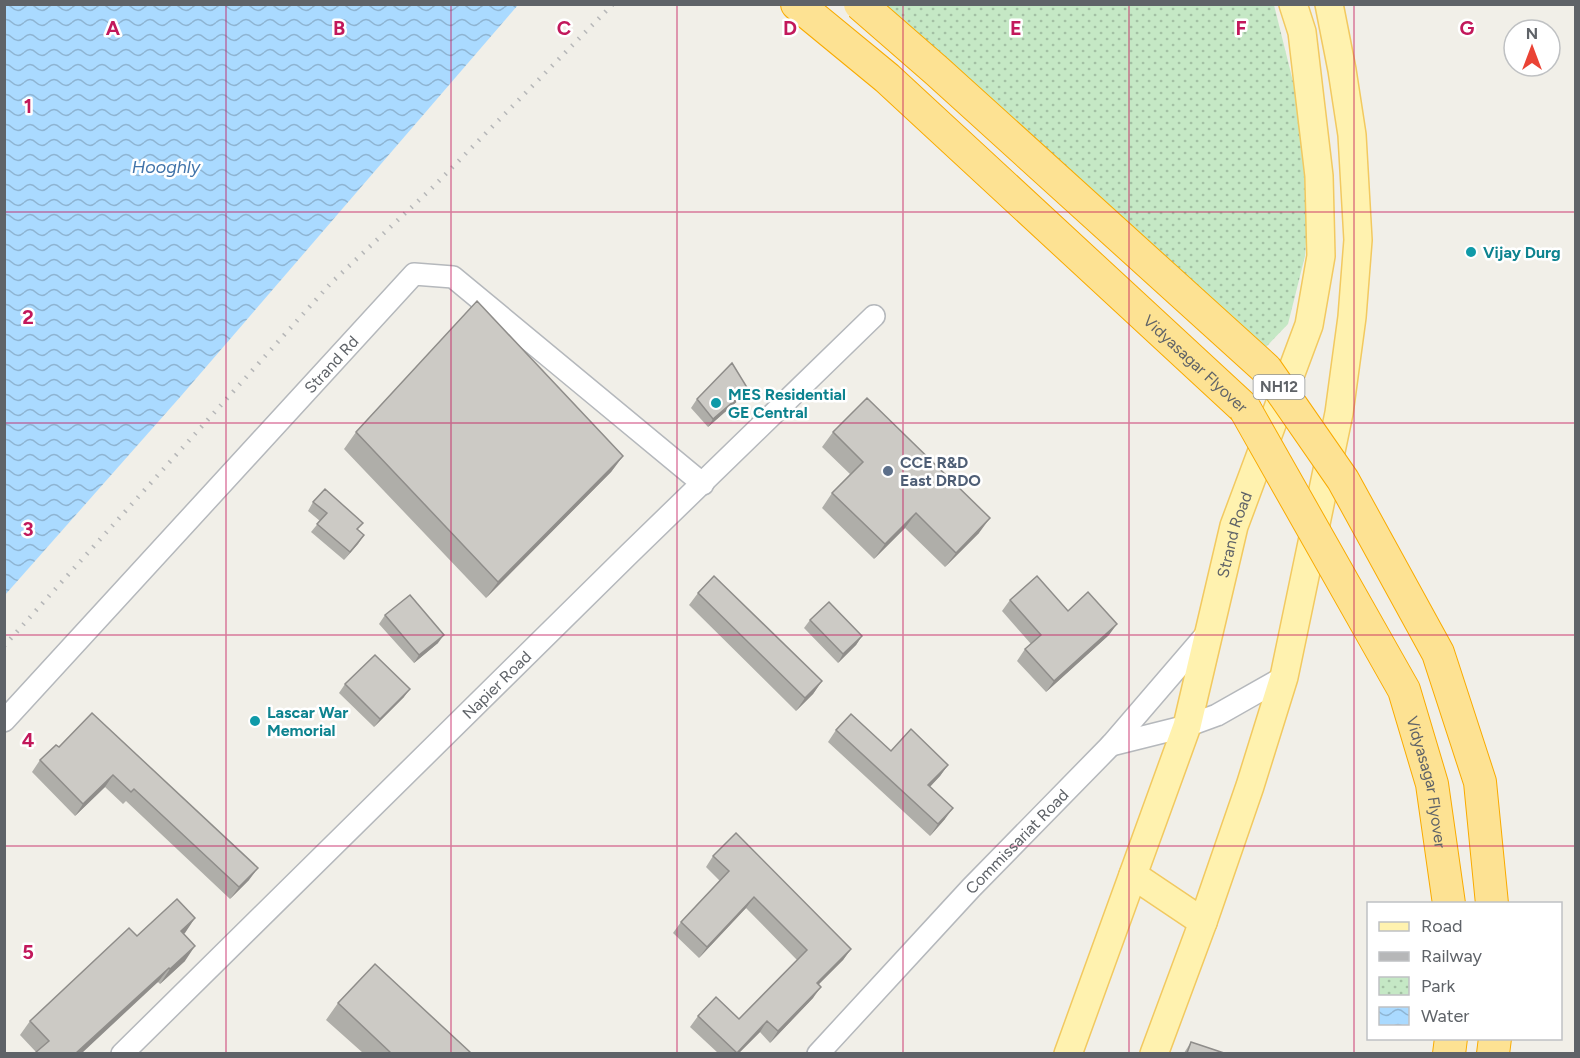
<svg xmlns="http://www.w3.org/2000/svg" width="1580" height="1058" viewBox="0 0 1580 1058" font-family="Figtree,sans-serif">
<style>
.park{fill:url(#park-dots)}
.water{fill:url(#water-waves)}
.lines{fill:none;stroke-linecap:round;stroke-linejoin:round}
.minor-casing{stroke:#b5b8bc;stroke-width:24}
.major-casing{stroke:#f2c960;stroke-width:30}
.highway-casing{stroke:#f9ab00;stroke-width:34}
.minor{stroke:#fff;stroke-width:21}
.major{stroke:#fff2af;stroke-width:27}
.highway{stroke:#fde293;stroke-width:32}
.rail{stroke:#b6b7b8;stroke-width:4.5;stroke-dasharray:1.5 8;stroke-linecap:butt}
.highway-bridge-casing{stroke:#f9ab00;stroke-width:34;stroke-linecap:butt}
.highway-bridge{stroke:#fde293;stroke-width:32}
.wall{fill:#afaea9}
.shaded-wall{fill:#8f8d8a}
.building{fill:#cccac5;stroke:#8f8d8a;stroke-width:1.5}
.grid{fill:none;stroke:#c2185b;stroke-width:1.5;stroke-opacity:0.55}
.culture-dot{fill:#0f9aa8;stroke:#fff;stroke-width:2}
.service-dot{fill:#5c6f8a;stroke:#fff;stroke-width:2}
.labels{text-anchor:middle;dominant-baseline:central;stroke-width:5;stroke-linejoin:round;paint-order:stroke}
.shield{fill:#fff;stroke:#8f9295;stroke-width:1.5}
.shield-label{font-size:15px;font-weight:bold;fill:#5f6368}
.culture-label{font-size:16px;font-weight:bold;fill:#0d838f;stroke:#fff;text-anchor:start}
.street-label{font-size:16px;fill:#5f6368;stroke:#fff}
.service-label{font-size:16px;font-weight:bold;fill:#4e5e75;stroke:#fff;text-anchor:start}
.water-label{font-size:18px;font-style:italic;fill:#4174aa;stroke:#fff}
.grid-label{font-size:20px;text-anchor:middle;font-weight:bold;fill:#c2185b;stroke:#fff;stroke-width:5;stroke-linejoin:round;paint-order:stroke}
</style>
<defs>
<pattern id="park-dots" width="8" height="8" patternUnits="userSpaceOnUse" patternTransform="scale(1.5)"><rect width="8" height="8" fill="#c5e8c5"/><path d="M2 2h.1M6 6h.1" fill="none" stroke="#a3c0a4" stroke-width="1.8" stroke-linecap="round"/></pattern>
<pattern id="water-waves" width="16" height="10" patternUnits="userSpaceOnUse" patternTransform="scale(1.5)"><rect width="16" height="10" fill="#aadaff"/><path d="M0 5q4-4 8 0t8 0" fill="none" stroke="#8eb4d2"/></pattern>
</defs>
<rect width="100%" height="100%" fill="#f1efe8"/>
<path class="park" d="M884,5H1274L1312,158L1305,256L1288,324L1266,347L946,57Z"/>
<path class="water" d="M5,4L518,5L181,396L5,595Z"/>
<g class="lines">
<defs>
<g id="minor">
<path id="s1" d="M4,721L414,274L453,277L703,484"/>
<path d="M1111,745L1187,726L1217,715L1284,677"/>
<path id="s2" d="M122,1054L629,554L874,316"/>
<path id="s3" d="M818,1054L971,888L1111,745L1209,631"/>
</g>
<g id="major">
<path d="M1133,875L1203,922"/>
<path id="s4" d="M1068,1054L1187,726L1234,526L1309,325L1321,256L1319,176L1302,32L1293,4"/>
<path d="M1154,1054L1203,922L1250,786L1284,677L1339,413L1352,317L1358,240L1352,135L1342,70L1329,4"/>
</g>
<g id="highway">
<path id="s5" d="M797,4L887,78L1245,409"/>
<path d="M1449,1054L1451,1038"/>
<path d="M1493,1054L1495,1038"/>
</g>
</defs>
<use href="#minor" class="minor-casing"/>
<use href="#major" class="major-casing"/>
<use href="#highway" class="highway-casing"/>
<use href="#minor" class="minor"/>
<use href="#major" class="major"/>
<use href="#highway" class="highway"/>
<path class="rail" d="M4,646L331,283L431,189L613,4"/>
<defs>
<g id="highway-bridge">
<path d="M860,4L937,71L1266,369L1343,480L1438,653L1480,782L1492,904"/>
<path id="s6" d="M1245,409L1404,690L1432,784L1449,904"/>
</g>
</defs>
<use href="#highway-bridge" class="highway-bridge-casing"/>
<use href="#highway-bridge" class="highway-bridge"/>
</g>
<path class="wall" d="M742,397L708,427L691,408L697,399Z
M356,432L623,456L611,472L486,598L344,449Z
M833,432L979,533L945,567L905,528L874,559L822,508L832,493L850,474L822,447Z
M313,502L358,530L364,535L344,560L311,532L320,521L308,511Z
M698,593L822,681L813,694L796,711L689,605Z
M1010,600L1068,611L1109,635L1046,692L1017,661L1025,649L1031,644L1002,611Z
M385,615L438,643L414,663L379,624Z
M810,620L862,636L856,645L838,663L804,628Z
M345,684L404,697L374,727L339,693Z
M92,713L249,880L230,899L126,801L123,804L105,787L75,816L32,772L40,760L59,747Z
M836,730L891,751L948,765L940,776L930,787L945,819L930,836L828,742Z
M713,856L851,949L843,960L818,985L813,998L770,1043L760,1032L739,1053H718L690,1027L698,1016L739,1019L797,960L746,908L699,958L673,933L681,922L720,881L706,867Z
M195,918L183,934L185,961L160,984L158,982L36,1052L20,1035L30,1021Z
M338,1003L471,1053H363L326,1020Z
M1191,1042L1224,1053H1184Z"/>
<path class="shaded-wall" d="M748,389L742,397L708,427L713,419Z
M623,456L611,472L486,598L498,582Z
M916,513L905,528L874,559L885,544Z
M990,518L979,533L945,567L956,553Z
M364,535L358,544L344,560L350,552Z
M1117,624L1109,635L1046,692L1054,681Z
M444,635L438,643L414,663L419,655Z
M862,636L856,645L838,663L843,654Z
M822,681L813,694L796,711L805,698Z
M410,689L404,697L374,727L380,719Z
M948,765L940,776L920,797L928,785Z
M113,775L105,787L75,816L83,804Z
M953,808L945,819L930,836L938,824Z
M258,868L249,880L230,899L239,887Z
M754,897L746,908L699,958L707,947Z
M195,918L185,933L171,946L181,931Z
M195,946L185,961L160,984L170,969Z
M851,949L843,960L809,994L817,983Z
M169,968L158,982L82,1053H76Z
M821,987L813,998L770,1043L778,1031Z
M767,1021L760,1032L739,1053H736Z"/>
<path class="building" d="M477,301L623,456L498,582L356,432Z
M732,363L748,389L713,419L697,399Z
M867,398L990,518L956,553L916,513L885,544L832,493L863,462L833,432Z
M325,489L363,523L357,529L364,535L350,552L317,524L327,513L313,502Z
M714,576L822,681L805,698L698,593Z
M1037,576L1068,611L1088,592L1117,624L1054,681L1025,649L1041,635L1010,600Z
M410,595L444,635L419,655L385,615Z
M829,602L862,636L843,654L810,620Z
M375,655L410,689L380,719L345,684Z
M92,713L258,868L239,887L134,789L131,792L113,775L83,804L40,760L56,745L59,747Z
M851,714L891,751L911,729L948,765L928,785L953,808L938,824L836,730Z
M736,833L851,949L817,983L821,987L778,1031L767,1021L737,1053L698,1016L716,997L739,1019L807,950L754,897L707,947L681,922L729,871L713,856Z
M177,899L195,918L181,931L195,946L170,969L169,968L76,1053H35L49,1041L30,1021L129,928L137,936Z
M375,964L471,1053H391L338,1003Z
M1191,1042L1224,1053H1187Z"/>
<path class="grid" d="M226,4V1054M451,4V1054M677,4V1054M903,4V1054M1129,4V1054M1354,4V1054M4,212H1576M4,423H1576M4,635H1576M4,846H1576"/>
<g class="culture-dot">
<circle cx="1471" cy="252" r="6"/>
<circle cx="716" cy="403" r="6"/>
<circle cx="255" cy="721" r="6"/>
</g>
<circle class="service-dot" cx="888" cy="471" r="6"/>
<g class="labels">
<rect class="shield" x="1253.5" y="375" width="51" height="24" rx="4.5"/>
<g class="shield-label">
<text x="1279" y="387">NH12</text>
</g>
<g class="culture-label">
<text x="1483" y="252">Vijay Durg</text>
<text x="728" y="394">MES Residential<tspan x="728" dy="18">GE Central</tspan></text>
<text x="267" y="712">Lascar War<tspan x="267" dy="18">Memorial</tspan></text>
</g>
<g class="street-label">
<text stroke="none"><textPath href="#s1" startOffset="484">Strand Rd</textPath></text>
<text stroke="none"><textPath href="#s5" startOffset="537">Vidyasagar Flyover</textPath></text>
<text stroke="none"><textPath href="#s4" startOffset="546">Strand Road</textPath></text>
<text stroke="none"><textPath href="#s2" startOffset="526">Napier Road</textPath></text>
<text stroke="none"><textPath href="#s6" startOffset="418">Vidyasagar Flyover</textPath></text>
<text stroke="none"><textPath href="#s3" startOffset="291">Commissariat Road</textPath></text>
</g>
<g class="service-label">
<text x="900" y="462">CCE R&amp;D<tspan x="900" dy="18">East DRDO</tspan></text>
</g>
<g class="water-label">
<text x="166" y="167">Hooghly</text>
</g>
</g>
<g class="grid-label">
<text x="113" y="35">A</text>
<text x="339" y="35">B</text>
<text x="564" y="35">C</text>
<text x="790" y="35">D</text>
<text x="1016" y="35">E</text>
<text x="1241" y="35">F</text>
<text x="1467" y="35">G</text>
<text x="28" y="113">1</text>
<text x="28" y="324">2</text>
<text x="28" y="536">3</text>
<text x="28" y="747">4</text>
<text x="28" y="959">5</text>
</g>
<rect width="1580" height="1058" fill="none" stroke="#5f6368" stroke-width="12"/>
<rect x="1367" y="902" width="195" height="138" fill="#ffffff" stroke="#bfc1c3" stroke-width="1.5"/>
<rect x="1379" y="922" width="30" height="9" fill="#fff2af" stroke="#bfc1c3" stroke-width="1.5"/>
<text x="1421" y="932" font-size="18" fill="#5f6368">Road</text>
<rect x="1379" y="952" width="30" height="9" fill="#b6b7b8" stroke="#bfc1c3" stroke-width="1.5"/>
<text x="1421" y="962" font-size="18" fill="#5f6368">Railway</text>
<rect x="1379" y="977" width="30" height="18" fill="url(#park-dots)" stroke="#bfc1c3" stroke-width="1.5"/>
<text x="1421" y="992" font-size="18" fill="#5f6368">Park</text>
<rect x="1379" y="1007" width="30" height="18" fill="url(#water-waves)" stroke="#bfc1c3" stroke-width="1.5"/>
<text x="1421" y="1022" font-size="18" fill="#5f6368">Water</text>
<g transform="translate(1532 48)"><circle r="28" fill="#ffffff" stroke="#bfc1c3" stroke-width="1.5"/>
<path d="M0-4.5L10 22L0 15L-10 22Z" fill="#ea4335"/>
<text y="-9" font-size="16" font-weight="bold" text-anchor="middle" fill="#5f6368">N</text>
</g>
</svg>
